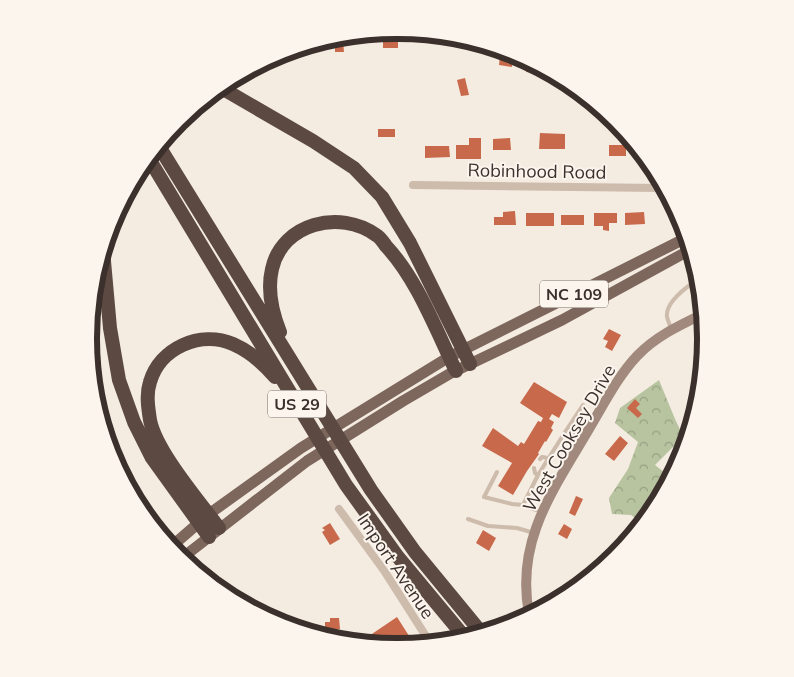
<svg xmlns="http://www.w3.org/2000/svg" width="794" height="677" viewBox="0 0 794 677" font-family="Mulish,sans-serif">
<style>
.forest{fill:url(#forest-crowns)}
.building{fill:#c8694b}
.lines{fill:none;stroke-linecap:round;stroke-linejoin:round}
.lane{stroke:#cdbbac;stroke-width:4}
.street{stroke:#cdbbac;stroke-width:8}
.secondary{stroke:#a18a7d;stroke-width:10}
.primary{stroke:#7d675c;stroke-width:11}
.highway{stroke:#5c4a42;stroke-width:14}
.labels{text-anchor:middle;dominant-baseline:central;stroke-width:4;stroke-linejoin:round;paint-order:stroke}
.shield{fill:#fbf5ee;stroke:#756b66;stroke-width:1}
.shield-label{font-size:16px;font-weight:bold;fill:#3b302b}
.street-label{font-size:18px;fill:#3b302b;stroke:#fbf5ee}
.rim{fill:none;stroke:#3b302b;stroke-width:6}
</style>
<defs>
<pattern id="forest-crowns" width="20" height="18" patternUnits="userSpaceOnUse" patternTransform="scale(1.25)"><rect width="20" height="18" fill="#b8c4a0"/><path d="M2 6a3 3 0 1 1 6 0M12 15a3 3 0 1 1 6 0" fill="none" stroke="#97a083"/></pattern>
</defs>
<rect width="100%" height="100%" fill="#f4ebe1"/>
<path class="forest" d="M659,380L675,419L685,440L683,452L673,447L655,465L669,476L639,521L631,515L612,514L609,498L628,469L638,442L615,423L620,408Z"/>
<path class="building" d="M383,38H398V48H383Z
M343,41L344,52H335V42Z
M288,52L289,58H272L279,53Z
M500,56L513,57L512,67L499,65Z
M528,62L535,67V73L526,72Z
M465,78L469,95L461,96L457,80Z
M378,129H395V137H378Z
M540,133L565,134V149H539Z
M469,138H481V159H456V145H469Z
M510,138L511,150H493V139Z
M609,145H626V156H609Z
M425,146H449L450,157L425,158Z
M515,211L516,225H494V217H503V212Z
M644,212L645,224L625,225V213Z
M526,213H554V226H526Z
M594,213H617V223H609V231L603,230V226H594Z
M561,215H584V225H561Z
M609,329L621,335L612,351L605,347L608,341L603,339Z
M534,382L567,402L559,418L552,414L549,419L554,422L551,428L553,430L546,442L545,441L538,453L539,454L527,471L513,495L498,486L512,463L482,446L493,428L518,446L521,442L524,444L538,421L541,422L543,418L520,403Z
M635,399L640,404L636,408L642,414L638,418L627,408Z
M620,436L628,443L614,461L605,454Z
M576,496L583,499L575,516L569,513Z
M330,523L340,539L330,545L322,532L325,530L322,528Z
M564,524L572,529L567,539L558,534Z
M483,530L496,538L489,551L476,543Z
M397,617L411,639L401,646L397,647L363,640Z
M330,618H339L340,629L325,631V622H330Z"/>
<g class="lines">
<path class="lane" d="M671,329C670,325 668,321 667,317C665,303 684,289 694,282
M567,429L583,405
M540,459L542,457L548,458
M534,468L535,473L538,475
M497,472L484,497L512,504L523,505
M541,512L523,505L538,475L567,429L583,438
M468,519L488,526L517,528L534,533"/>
<path class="street" d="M413,185L660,188
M339,509L385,572L429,641"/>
<path class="secondary" d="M529,614C515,540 554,489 589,429C604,404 618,376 637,356C655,337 678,326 701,315"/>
<path class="primary" d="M172,546L209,514L301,448L449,357L686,238
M182,558L307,461L403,401L451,373L562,320L688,251"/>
<path class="highway" d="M225,90L313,141L354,168L382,197L410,243L470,364
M160,148L371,490L415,552L480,631
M151,162L346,485L398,557L462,634
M104,261L110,328L119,380L134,422L152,458L209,537
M280,332C272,312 267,290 272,269C282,223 340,209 376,235C380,237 383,242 386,246C417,279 436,330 456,371
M219,528C199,501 156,451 150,420C148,407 146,394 150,382C160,348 200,330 233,344C249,351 264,364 275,377"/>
</g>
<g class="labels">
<g class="shield">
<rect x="540" y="280.5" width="68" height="27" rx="4"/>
<rect x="268" y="390.5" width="58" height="27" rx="4"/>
</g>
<g class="shield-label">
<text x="574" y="294">NC 109</text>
<text x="297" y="404">US 29</text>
</g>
<g class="street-label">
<text transform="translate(537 171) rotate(1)">Robinhood Road</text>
<text transform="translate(569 438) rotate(-60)">West Cooksey Drive</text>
<text transform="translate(396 566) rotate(56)">Import Avenue</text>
</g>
</g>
<path d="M0 0H794V677H0ZM396 39H398A299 299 0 0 1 697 338V339A299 299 0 0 1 398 638H396A299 299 0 0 1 97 339V338A299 299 0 0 1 396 39Z" fill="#fbf5ee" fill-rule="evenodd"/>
<path class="rim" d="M396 39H398A299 299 0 0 1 697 338V339A299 299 0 0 1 398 638H396A299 299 0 0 1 97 339V338A299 299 0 0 1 396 39Z"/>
</svg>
